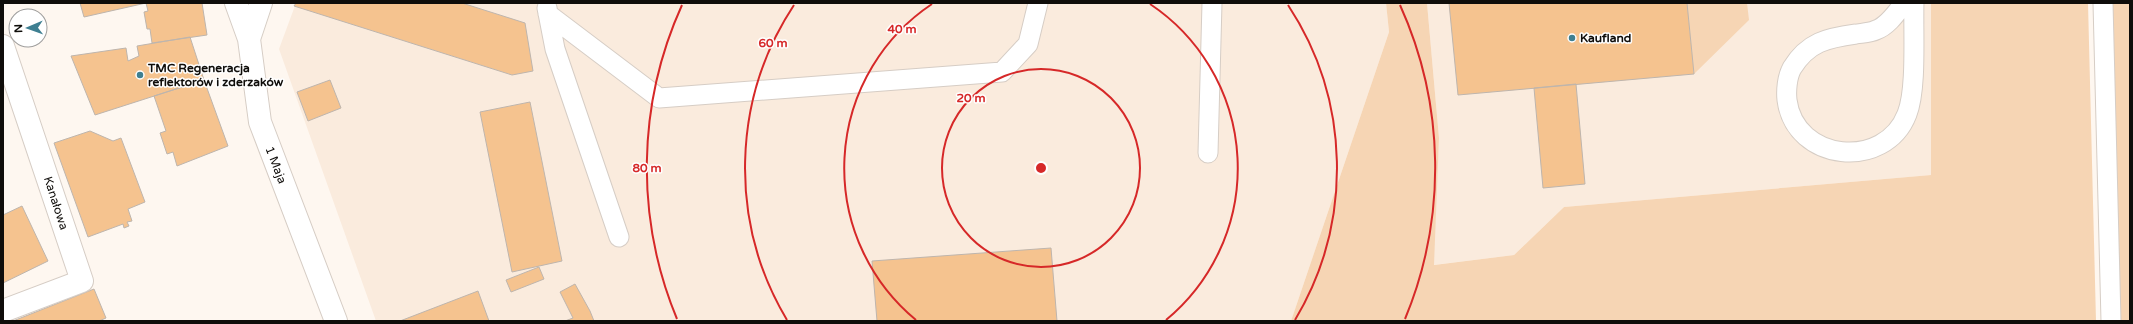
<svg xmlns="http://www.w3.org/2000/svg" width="2133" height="324" viewBox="0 0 2133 324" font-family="'Varela Round',sans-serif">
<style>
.built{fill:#faebdd}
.green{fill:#f6d5b4}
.building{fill:#f5c38f;stroke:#beb5ad}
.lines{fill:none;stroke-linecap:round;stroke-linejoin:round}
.service-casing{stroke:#d6cdc5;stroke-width:21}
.minor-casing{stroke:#d6cdc5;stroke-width:24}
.service{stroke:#fff;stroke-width:19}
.minor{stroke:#fff;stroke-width:22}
.ring{fill:none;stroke:#d62828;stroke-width:2}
.poi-dot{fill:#3e7f91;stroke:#fff;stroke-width:1.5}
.labels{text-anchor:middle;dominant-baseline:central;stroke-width:3;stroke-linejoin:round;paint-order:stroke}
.poi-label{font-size:12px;font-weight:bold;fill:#0f0d0a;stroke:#fff;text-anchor:start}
.street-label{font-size:12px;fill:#0f0d0a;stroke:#fff}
.centre{fill:#d62828;stroke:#fff;stroke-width:2}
.ring-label{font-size:12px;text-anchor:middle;font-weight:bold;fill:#d62828;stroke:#fff;stroke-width:3;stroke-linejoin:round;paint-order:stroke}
</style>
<rect width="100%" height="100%" fill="#fef7f0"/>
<path class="built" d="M296,3H1386L1389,32L1291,321H376L279,49Z
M1427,3H1931V175L1564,207L1514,255L1433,265L1439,138Z"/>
<path class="green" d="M1386,3H1427L1439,138L1434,265L1514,255L1564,207L1931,175V3H2088L2096,321H1291L1389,32Z
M1687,3H1747L1749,20L1694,74Z
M2112,3H2130V321H2117Z"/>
<path class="building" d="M80,3H146L84,17Z
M146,3H202L207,35L152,43L150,29H147L144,12L148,11Z
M296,3H462L525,23L533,71L512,75L294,6Z
M1449,3H1687L1694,74L1458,95Z
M190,37L204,80L95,115L71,56L126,48L128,61L139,56L137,46Z
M204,80L228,146L177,166L173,152L167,154L160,133L166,131L154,96Z
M330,80L341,108L308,121L297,92Z
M1576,84L1585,184L1543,188L1534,88Z
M530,102L562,261L512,272L480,112Z
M90,131L113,141L121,138L145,202L128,209L132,221L127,222L129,226L124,228L123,224L88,237L54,143Z
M22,206L48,261L3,283V215Z
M1051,248L1057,321H877L872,261Z
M539,267L544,279L511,292L506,280Z
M575,284L590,311L594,321H565L573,318L560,292Z
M94,289L106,318L99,321H13Z
M478,291L489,321H400Z"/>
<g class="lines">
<defs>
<path id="service" d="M1904,3C1897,12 1888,26 1876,30C1870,33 1862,33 1856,34C1827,38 1808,42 1792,68C1787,77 1786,91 1787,100C1795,162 1885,171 1907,114C1917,89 1913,32 1914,3
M2103,3L2111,321
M547,8L555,49L619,237
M548,14L659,98L1002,72L1028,44L1038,3
M1208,153L1212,3"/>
<path id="minor" d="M236,3L249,39
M261,3L249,39L260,122L336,321
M3,46L82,281L3,311"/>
</defs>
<use href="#service" class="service-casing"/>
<use href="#minor" class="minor-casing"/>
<use href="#service" class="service"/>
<use href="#minor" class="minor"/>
</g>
<g class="ring">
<circle cx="1041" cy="168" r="99"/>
<path d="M916 320A197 197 0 0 1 932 4M1150 4A197 197 0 0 1 1166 320"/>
<path d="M787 320A296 296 0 0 1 794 5M1288 5A296 296 0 0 1 1295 320"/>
<path d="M677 319A394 394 0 0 1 682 5M1400 5A394 394 0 0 1 1405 319"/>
</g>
<g class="poi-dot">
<circle cx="1572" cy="38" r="4"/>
<circle cx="140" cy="75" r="4"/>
</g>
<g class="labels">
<g class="poi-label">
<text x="1580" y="38">Kaufland</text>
<text x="148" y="68">TMC Regeneracja<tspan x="148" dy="14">reflektorów i zderzaków</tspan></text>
</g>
<g class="street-label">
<text transform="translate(276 165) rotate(69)">1 Maja</text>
<text transform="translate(56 203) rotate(72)">Kanałowa</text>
</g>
</g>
<circle cx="1041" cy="168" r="6" class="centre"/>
<g class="ring-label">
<text x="902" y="33">40 m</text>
<text x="773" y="47">60 m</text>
<text x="971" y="102">20 m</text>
<text x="647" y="172">80 m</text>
</g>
<rect width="2133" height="324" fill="none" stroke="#0f0d0a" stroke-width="8"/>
<g transform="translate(28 28) rotate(268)"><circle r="19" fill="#ffffff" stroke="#9f9e9d"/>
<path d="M0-3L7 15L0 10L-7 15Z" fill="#3e7f91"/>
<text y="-6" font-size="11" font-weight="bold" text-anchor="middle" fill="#0f0d0a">N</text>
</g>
</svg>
